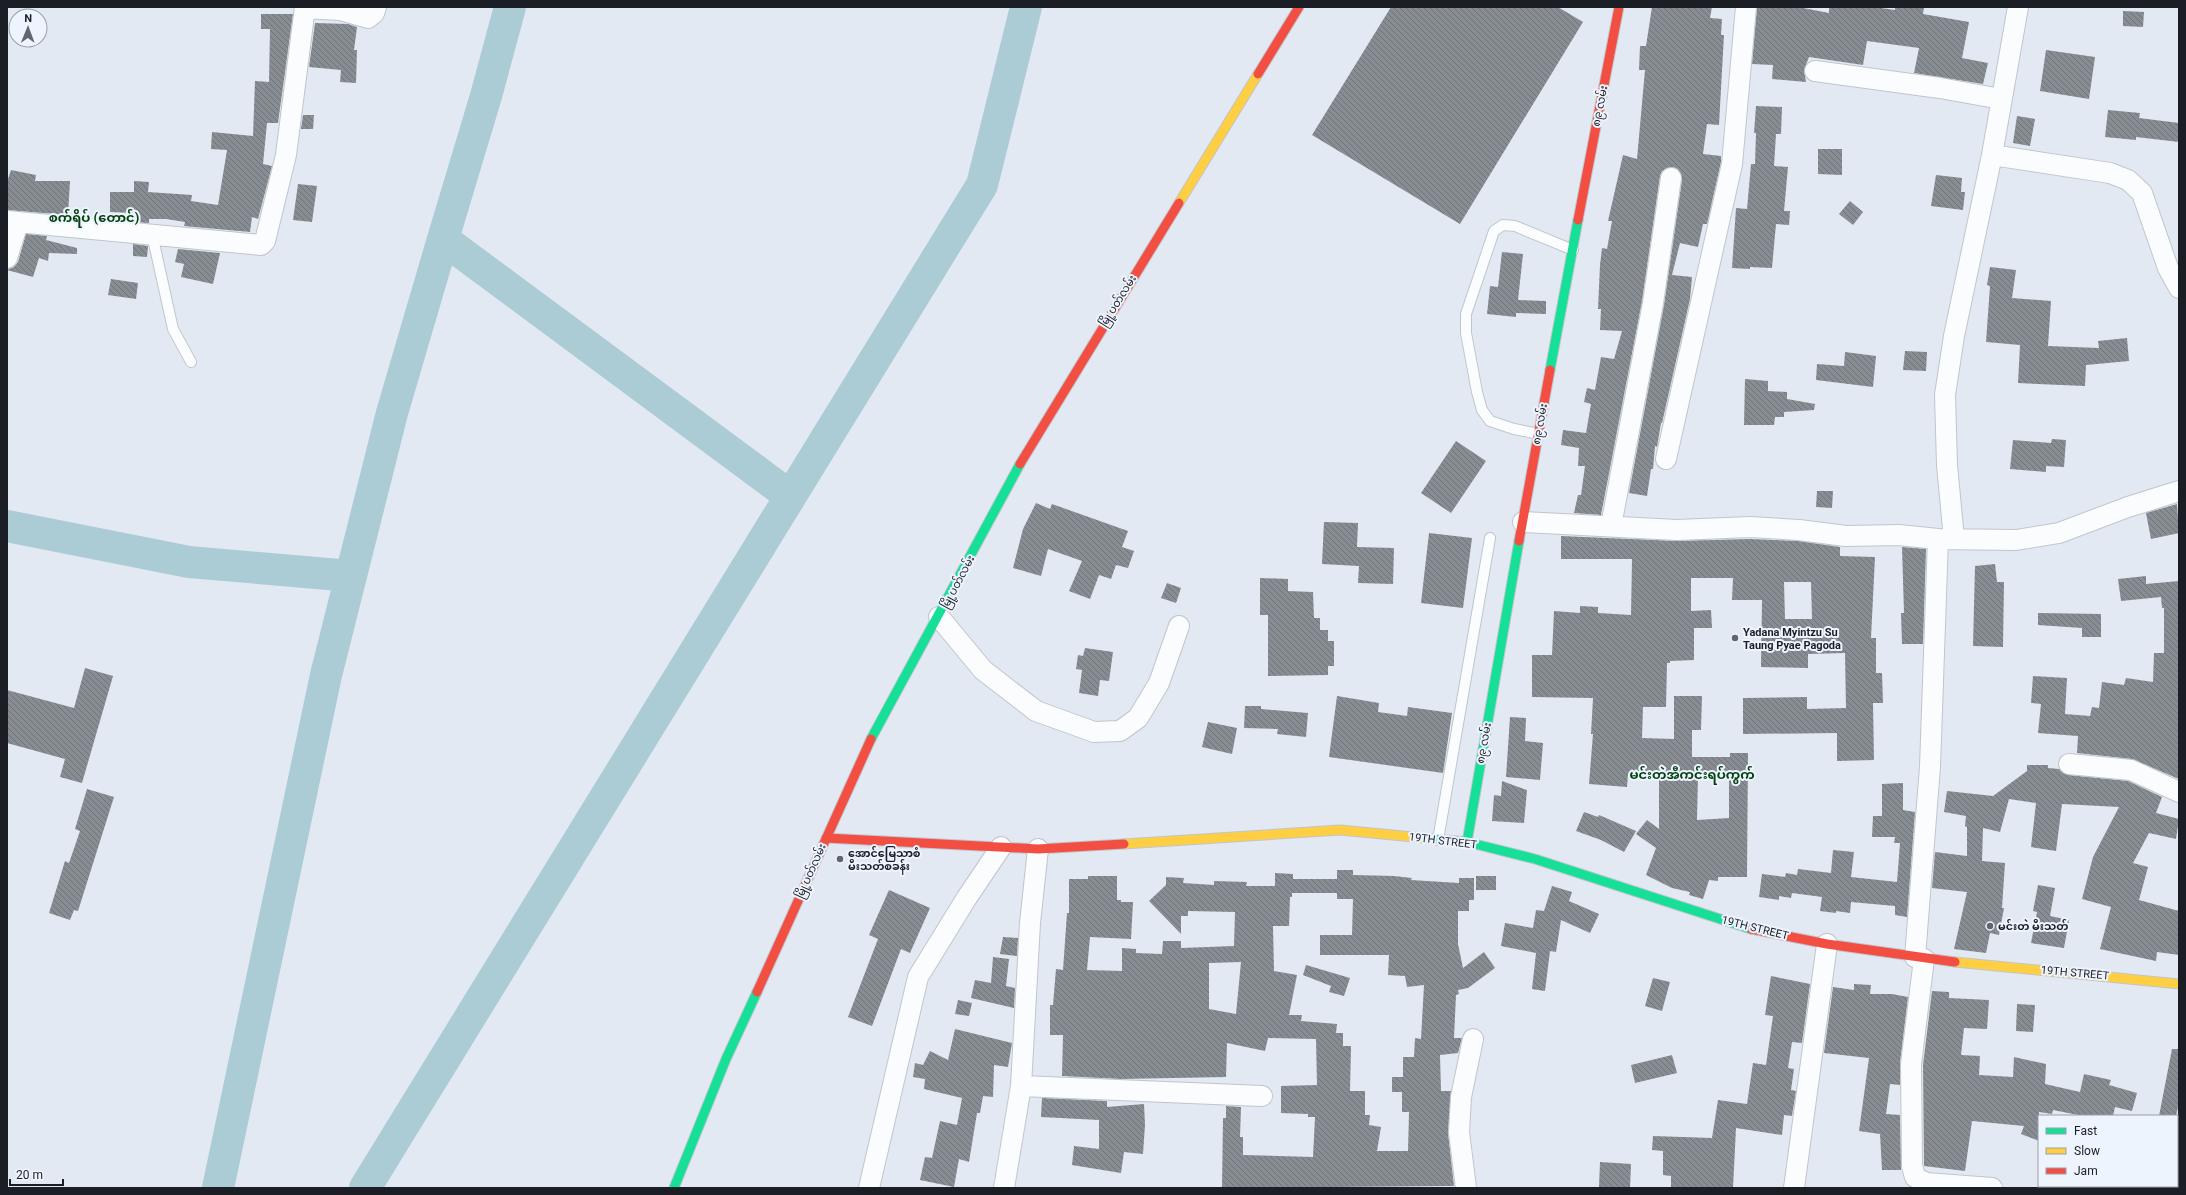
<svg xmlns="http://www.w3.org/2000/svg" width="2186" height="1195" viewBox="0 0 2186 1195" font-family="Roboto,'Noto Sans Myanmar',sans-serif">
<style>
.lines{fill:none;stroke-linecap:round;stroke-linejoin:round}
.river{stroke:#acccd5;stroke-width:32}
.building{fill:url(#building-back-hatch);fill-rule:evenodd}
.lane-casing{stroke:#c0c5cd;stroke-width:12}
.street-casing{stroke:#c0c5cd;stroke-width:22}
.fast-casing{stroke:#c0c5cd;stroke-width:11}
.slow-casing{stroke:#c0c5cd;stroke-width:11}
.jam-casing{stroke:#c0c5cd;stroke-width:11}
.lane{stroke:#fbfcfd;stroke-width:10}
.street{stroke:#fbfcfd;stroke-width:20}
.fast{stroke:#16e098;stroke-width:9}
.slow{stroke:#ffcf43;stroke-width:9}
.jam{stroke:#f24e42;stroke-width:9}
.poi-dot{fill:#61666d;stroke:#eef4fe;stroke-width:1.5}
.labels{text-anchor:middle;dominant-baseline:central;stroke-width:4;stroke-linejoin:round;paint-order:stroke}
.street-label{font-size:11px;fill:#1b1f25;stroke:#eef4fe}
.poi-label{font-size:11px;font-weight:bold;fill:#1b1f25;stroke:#eef4fe;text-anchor:start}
.quarter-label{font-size:13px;font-weight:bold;fill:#04420e;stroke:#eef4fe}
</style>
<defs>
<pattern id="building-back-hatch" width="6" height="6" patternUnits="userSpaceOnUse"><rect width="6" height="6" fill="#888d93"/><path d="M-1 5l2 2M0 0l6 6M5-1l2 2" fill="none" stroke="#6e7378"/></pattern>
</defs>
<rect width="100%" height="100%" fill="#e3e9f2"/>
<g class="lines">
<path class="river" d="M510,7L486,96L443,239L790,496
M7,526L189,562L351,576
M218,1188L326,675L392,413L443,239
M365,1188L982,185L1026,7"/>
</g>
<path class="building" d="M1391,7H1558L1583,22L1460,224L1312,135Z
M1652,7H1712L1710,18L1722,19L1721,35H1724L1719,125L1707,124L1703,154L1721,156V162L1707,224H1703L1698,247L1680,243L1672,275L1692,277L1690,299L1662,423H1661L1657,447L1655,446L1653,469H1651L1647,496L1629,493L1664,305L1682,180L1678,169L1672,167L1662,171L1660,176L1642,301L1601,515L1574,513L1578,495H1581L1585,466H1578L1579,448L1561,445L1563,430L1586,433L1591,404L1584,402L1587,388L1595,390L1601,357L1614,359L1622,331L1600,330L1601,309H1598L1600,265L1602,248L1607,249L1612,221H1608L1623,155L1637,159L1645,70H1639L1640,46H1646Z
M1757,7H1798L1829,13V7H1874L1895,10V7H1924L1923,14L1969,22L1962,58L1988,63L1983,84L1914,73L1919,48L1867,41L1863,65L1809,57L1804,70L1806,82L1772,79L1773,65L1752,64Z
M2123,11L2144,12L2143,27L2123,26Z
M261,14H293L278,123H267L263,164L272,166L258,219L252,217L250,232L184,226L185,222L166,219H149V223L134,222V213L110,212V192H134V181L149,182L148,192L192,195L191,201L218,205L227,150L211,149L212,132L253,136L255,81L269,82L270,29H261Z
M315,23L348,24L357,27L354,50H357L356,83L340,82L341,70L309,67Z
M2046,50L2095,57L2089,99L2040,91Z
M1756,106L1782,107L1781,134H1776L1774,166L1788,167L1784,211H1790L1789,225L1776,224L1772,268L1750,267V269L1732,268L1736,208L1747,209L1751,164H1755L1756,133H1754Z
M2108,110L2140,113L2139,118L2179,123V142L2136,137V140L2105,137Z
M303,115H314L313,129H301Z
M2017,116L2035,119L2030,146L2013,143Z
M1818,149H1842V175L1818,174Z
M11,170L36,175L35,181H70L68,215L7,210V182Z
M1936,175L1962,178L1961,192H1965L1963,210L1931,206Z
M298,184L317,186L312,222L293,220Z
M1850,201L1863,212L1853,225L1839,214Z
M26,234L47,236L46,240L77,248V254L49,253L48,261L39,258L33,277L7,270L14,267L18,262Z
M133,244L148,246L147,257L133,256Z
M178,249L220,253L213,284L181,277L184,264L175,262Z
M1502,252L1523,254L1518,300L1546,301V314L1516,313V317L1487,314L1490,286L1498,287Z
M1990,267L2016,270L2012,298L2051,301L2048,346L2099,348L2098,341L2127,338L2129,361L2086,365L2085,386L2018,383L2020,345L1986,342L1990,286L1987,285Z
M111,279L138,283L136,299L108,295Z
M1905,351L1927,352L1926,371L1903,370Z
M1845,352L1876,356L1873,387L1816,380L1817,364L1844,366Z
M1745,379L1768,381V391L1787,392V399L1815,404L1814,410L1784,412V417H1775L1774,425H1744Z
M2052,439L2066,440L2064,467L2046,466V472L2010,469L2013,440L2051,443Z
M1456,441L1486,461L1451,513L1421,493Z
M1817,491H1833L1832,508L1816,507Z
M1036,503L1050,509L1052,504L1128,531L1122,547L1134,551L1128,568L1116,565L1111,579L1099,575L1090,599L1069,591L1082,561L1048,549L1041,576L1013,568L1023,529Z
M2177,504L2179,533L2151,539L2146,513Z
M1324,522L1358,523L1357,547L1394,548L1393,584L1358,583L1359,566L1322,564Z
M1429,533L1472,538L1463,608L1421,603Z
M1561,536L1676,541L1750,539L1798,541L1840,547V556L1875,557L1871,638H1876V673H1882L1883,703H1873L1874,760L1837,761V733L1743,734V698L1807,697V709L1846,708L1845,653L1808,654V668L1761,667L1762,600H1732L1733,578H1691V611L1711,610L1712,628H1694V660L1670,661V663H1667L1666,707H1643L1642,738L1674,739V696H1702L1701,730H1692V757H1730V753H1748L1747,877H1718V881L1709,880L1703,899L1689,895L1690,892L1672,888L1646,875L1656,848L1636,834L1647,820L1659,829V775L1628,774L1627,787L1589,784L1593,734H1591L1593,698L1532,697V655H1552L1554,611L1580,613V606L1598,607V613L1631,615L1632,559H1561ZM1784,582H1811L1812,619H1785ZM1698,776H1729V818L1697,820Z
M1902,547L1926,549L1923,644H1902L1901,613H1904Z
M1995,564L1997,582H2004L2003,647L1973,646L1975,566Z
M2146,576V584L2179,581V779L2132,759L2077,753L2078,736L2038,733L2041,704L2031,703L2033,676L2067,678L2065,714L2090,716L2092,707L2099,708L2102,682L2124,685L2126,678L2153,682L2154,653H2164V608H2162L2161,597L2121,601L2118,579Z
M1260,578L1288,579V591L1313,592L1314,618H1320V630H1328V641H1334V666H1328V675L1268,676V615H1260Z
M1167,583L1181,588L1176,603L1161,598Z
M2038,613L2101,614V637H2082V628L2038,625Z
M1085,648L1113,652L1109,681L1100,680L1098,696L1079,693L1082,670L1076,669L1078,655L1083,656Z
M85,668L113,676L82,783L60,777L65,759L7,743V690L74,708Z
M1337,696L1379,703L1378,712L1407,716L1408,707L1452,713L1443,773L1329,757Z
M1245,706H1261V709L1308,713L1306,737L1277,734L1278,729L1244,728Z
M1510,717L1526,718L1525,741L1543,743L1540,780L1506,777Z
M1208,722L1237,728L1232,754L1202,747Z
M2027,765H2048V768L2059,769L2068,775L2128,781L2162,797L2156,813L2179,819L2176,839L2149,833L2133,863L2148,867L2139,900L2179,911V955L2157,952L2156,961L2100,949L2111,907L2082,899L2093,857L2119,807L2062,804L2056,851L2031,847L2036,803L2009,799L2000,832L1983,828L1982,861L2005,863L2002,908H2004L1999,935L1990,933L1986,953L1954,949L1967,892L1932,888L1935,852L1967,856V827L1965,826L1966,816L1944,812L1947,791L1993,796L2027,771Z
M1502,781L1527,790L1524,823L1492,821L1494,795L1501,796Z
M1903,783V810L1915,812L1907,917L1895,915V906L1851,902L1850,913L1836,911V913L1820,911L1822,897L1792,893L1791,898L1779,896V900L1759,897L1762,874L1785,877L1786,873L1797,875L1798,869L1831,873L1833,850L1854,852L1851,877L1897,882L1900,843H1894L1895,837H1872L1873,816H1882V784Z
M87,789L114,797L78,911L74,910L70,920L49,913L65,861L69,863L80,831L75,829Z
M1584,812L1598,817L1599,815L1636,831L1624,852L1601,840L1576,831Z
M1337,870H1353V875L1394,876L1412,878L1411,880L1459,883V878H1474V900H1469V911H1458V944L1463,968L1484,952L1495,968L1468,988L1458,990L1459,994L1456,995L1454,1038H1462L1458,1053L1440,1055L1441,1091H1451L1448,1133L1454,1186L1222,1188L1223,1118H1226V1106L1241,1107L1240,1137H1243V1155L1313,1157L1315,1117H1308V1114L1281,1113V1086L1317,1085L1316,1039L1268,1038L1265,1051L1227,1043L1226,1077L1121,1079L1062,1076L1063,1035H1050V1005H1053L1056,969L1063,970L1067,913H1069V879H1088V876H1117V900H1121V902H1133L1131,939L1090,937L1087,970L1122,971V948L1136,949V953L1162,954L1163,941H1181V948L1234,946L1235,912L1188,911V916H1181V934L1149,901L1166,885V877L1184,878L1183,883L1214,885V881L1247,882L1246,886H1275V873L1293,874V879H1337ZM1292,893H1337V899H1353L1352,935H1320V955H1389L1388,975L1405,976L1407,987L1424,985L1421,1039L1415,1038L1414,1057H1403V1077H1392V1092H1402V1112H1409L1408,1151H1377L1381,1127L1369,1125L1370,1115H1365V1091H1350L1351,1046H1343V1033H1336L1337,1024L1301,1021L1302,1015H1289L1297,975L1274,971L1273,926H1289L1290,897H1292ZM1241,962L1236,1014L1209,1009V963Z
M1476,876H1496V890H1476Z
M2038,885L2055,888L2050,916L2069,920L2064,948L2031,943L2037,912L2033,911Z
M1552,886L1572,892L1569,901L1599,914L1590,933L1561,920L1556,952L1550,951L1545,991L1532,989L1536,953L1501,946L1505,923L1533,928L1536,910L1544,911Z
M889,890L930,908L910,953L901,949L872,1026L848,1017L878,939L869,935Z
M1003,937L1018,938L1017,956L1000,954Z
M993,957L1009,959L1006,986L1015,988L1014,1008L971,998L975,980L991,983Z
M1306,965L1350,978L1344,996L1329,992L1331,986L1303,975Z
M1771,976L1810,984L1802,1043L1792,1042L1788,1068L1794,1069L1791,1090L1796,1091L1792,1116L1784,1115L1782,1135L1736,1128L1733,1188H1671V1176L1663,1175V1151L1652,1150L1653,1136L1712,1138L1718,1100L1747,1104L1753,1063L1766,1065L1773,1016L1765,1015Z
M1653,978L1670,982L1662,1011L1645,1006Z
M1854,984L1871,985L1870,994H1892L1908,997L1900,1063V1085L1890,1084L1886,1114L1900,1115L1901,1170H1882L1880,1134L1859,1131L1869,1058L1824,1053L1833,987L1854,990Z
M1932,991L1949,992V998L1989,1000L1987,1029L1964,1028L1961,1055L1980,1056L1979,1075L2013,1077L2014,1057L2046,1064L2045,1084L2080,1092L2084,1074L2111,1080L2109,1085L2137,1093L2132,1111L2115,1107L2113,1116H2083L2053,1110L2052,1114L2039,1112V1141L2021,1134L2024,1126L1972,1121L1965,1171L1924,1166L1923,1065Z
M958,1000L972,1003L969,1016L955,1014Z
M2017,1004L2035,1005L2033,1032L2016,1031Z
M955,1029L1012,1043L1008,1067L994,1065L993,1097L983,1096L980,1113H977L969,1162L959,1159L954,1187L920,1180L925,1157L932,1158L940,1121L957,1125L962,1098L924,1089L925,1079L913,1077L915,1063L923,1065L930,1051L948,1060Z
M2172,1049H2179V1103L2176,1116H2159Z
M1672,1055L1677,1073L1635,1083L1631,1065Z
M1042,1098L1107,1101V1107L1144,1104L1145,1125L1143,1154L1124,1152L1121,1173L1072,1165L1074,1146L1099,1149V1120L1041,1117Z
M1600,1162L1631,1164L1630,1188L1599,1187Z"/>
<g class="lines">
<defs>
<path id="lane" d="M152,234L173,329L191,362
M1539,434L1514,429L1490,421L1482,410L1477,392L1466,333V314L1494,231L1503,225L1515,226L1573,250
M1438,840L1490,538"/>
<path id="street" d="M305,8L340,10L368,18L374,13L376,7
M1815,71L1940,88L2001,99
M1992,155L2110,173L2128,180L2142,193L2168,268L2179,288
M7,221L261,245L265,241L286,155L305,7
M7,258L18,223
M1666,459L1732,164L1746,7
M1523,522L1677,530L1750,527L1799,530L1846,536L1899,535L1938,539L2016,540L2059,533L2128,507L2179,491
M1611,526L1653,303L1671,178
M1954,539L1947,465L1945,395L1954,336L1992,155L2018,7
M939,617L983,670L1036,711L1094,732L1120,731L1138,718L1159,683L1179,626
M2069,764L2131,770L2179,792
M1915,957L1930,767L1938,539
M1924,959L1911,1064L1912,1166L1915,1177L1926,1183L1992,1188
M1021,1086L1262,1096
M2177,1142L2179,1144
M869,1188L918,977L966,899L1001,847
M1004,1188L1021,1086L1030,923L1038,849
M1466,1188L1459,1132L1461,1097L1473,1039
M1794,1188L1827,944"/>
<path id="fast" d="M1550,370L1578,220
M871,739L1020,464
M1424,838L1467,842L1535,859L1751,929
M1467,842L1519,541
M674,1188L726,1059L757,992"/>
<path id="slow" d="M1179,203L1258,74
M1124,844L1340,830L1424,838
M1955,962L2179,984"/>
<path id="jam" d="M1258,74L1299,7
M1578,220L1619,7
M1020,464L1179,203
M1519,541L1550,370
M826,838L1038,849L1124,844
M1751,929L1827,944L1955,962
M757,992L871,739"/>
</defs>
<use href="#lane" class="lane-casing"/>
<use href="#street" class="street-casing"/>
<use href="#fast" class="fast-casing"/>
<use href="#slow" class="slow-casing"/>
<use href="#jam" class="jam-casing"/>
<use href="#lane" class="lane"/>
<use href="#street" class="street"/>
<use href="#fast" class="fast"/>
<use href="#slow" class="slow"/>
<use href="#jam" class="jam"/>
</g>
<g class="poi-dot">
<circle cx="1735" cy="638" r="4"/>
<circle cx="840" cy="859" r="4"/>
<circle cx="1990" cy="926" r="4"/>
</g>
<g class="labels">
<g class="street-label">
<text transform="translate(1600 106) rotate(-79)">၈၉ လမ်း</text>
<text transform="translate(1118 301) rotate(-58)">မြို့ပတ်လမ်း</text>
<text transform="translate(1540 424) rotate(-80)">၈၉ လမ်း</text>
<text transform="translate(958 582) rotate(-62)">မြို့ပတ်လမ်း</text>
<text transform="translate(1484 743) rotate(-80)">၈၉ လမ်း</text>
<text transform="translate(1443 841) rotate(7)">19TH STREET</text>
<text transform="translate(811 871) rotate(-66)">မြို့ပတ်လမ်း</text>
<text transform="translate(1755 928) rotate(14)">19TH STREET</text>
<text transform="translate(2075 973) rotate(5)">19TH STREET</text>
</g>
<g class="poi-label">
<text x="1743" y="632">Yadana Myintzu Su<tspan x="1743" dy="13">Taung Pyae Pagoda</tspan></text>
<text x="848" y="853">အောင်မြေသာစံ<tspan x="848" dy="13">မီးသတ်စခန်း</tspan></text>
<text x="1998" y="926">မင်းတဲ မီးသတ်</text>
</g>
<g class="quarter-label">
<text x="94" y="217">စက်ရိပ် (တောင်)</text>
<text x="1692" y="774">မင်းတဲအီကင်းရပ်ကွက်</text>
</g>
</g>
<rect width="2186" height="1195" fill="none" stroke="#1b1f25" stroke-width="16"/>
<rect x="2038" y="1115" width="140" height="72" fill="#eef4fe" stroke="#9a9fa7"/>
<rect x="2046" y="1128" width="20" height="6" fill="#16e098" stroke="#9a9fa7"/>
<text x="2074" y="1135" font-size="12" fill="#1b1f25">Fast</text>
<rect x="2046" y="1148" width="20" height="6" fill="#ffcf43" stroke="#9a9fa7"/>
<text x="2074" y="1155" font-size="12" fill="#1b1f25">Slow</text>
<rect x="2046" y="1168" width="20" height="6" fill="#f24e42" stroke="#9a9fa7"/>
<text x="2074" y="1175" font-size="12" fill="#1b1f25">Jam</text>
<g transform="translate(28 28) rotate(1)"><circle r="19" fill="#eef4fe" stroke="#9a9fa7"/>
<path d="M0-3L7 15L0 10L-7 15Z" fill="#61666d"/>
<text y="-6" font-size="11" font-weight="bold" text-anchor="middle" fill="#1b1f25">N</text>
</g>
<path d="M10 1179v6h53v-6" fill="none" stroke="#1b1f25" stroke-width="2"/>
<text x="16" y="1179" font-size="12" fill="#1b1f25" stroke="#eef4fe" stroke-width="3" paint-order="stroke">20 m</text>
</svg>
